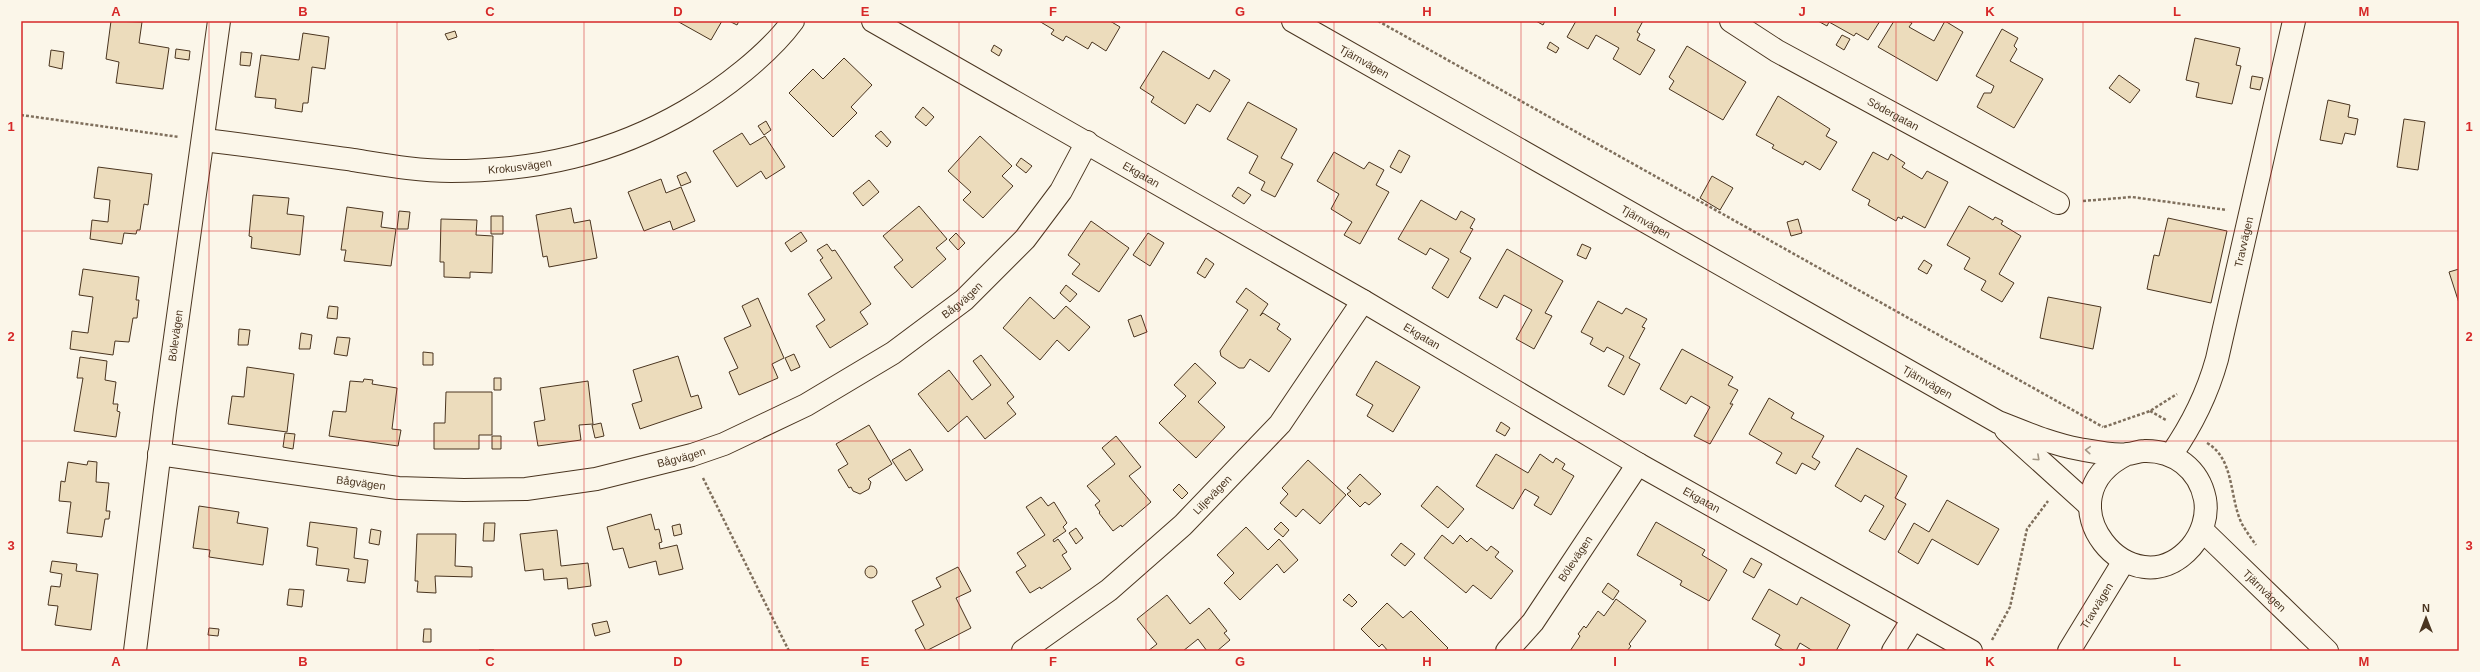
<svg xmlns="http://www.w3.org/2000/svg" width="2480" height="672" viewBox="0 0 2480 672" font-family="Arial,sans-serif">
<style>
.building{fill:#ecdcbc;stroke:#4a3520}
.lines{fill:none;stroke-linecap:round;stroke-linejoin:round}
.minor-casing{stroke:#4a3520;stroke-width:24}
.tertiary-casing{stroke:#4a3520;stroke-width:24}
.path{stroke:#7f6f5c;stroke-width:2.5;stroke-dasharray:3 2;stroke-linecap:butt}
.minor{stroke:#fbf6e9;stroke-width:22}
.tertiary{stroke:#fbf6e9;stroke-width:22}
.oneway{stroke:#a29684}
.grid{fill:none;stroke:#d62828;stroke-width:1;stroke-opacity:0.55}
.labels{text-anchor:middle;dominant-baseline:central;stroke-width:3;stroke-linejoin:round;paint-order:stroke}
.street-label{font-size:11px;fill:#4a3520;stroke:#fbf6e9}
.neatline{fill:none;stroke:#d62828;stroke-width:1.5}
.grid-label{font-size:13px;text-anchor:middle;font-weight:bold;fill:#d62828}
</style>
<rect width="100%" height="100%" fill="#fbf6e9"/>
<path class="building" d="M111,21L142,22L139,43L169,48L163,89L116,83L119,62L106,59Z
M677,21H722L711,40Z
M729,21H739L737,25Z
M1039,21H1110L1120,27L1106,51L1092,42L1088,49L1066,36L1063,41L1051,34L1054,30Z
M1536,21H1545L1543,25Z
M1576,21H1643L1637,32L1640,34L1637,40L1655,50L1640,75L1613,59L1619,48L1596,35L1588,49L1567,37Z
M1818,21H1880L1868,40L1856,33L1854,36L1829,22L1827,26Z
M1894,21H1908L1912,23L1909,27L1934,41L1945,21L1963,32L1937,81L1878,47Z
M2002,29L2018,38L2014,46L2017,49L2010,61L2043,79L2014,128L1977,107L1984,93H1991L1994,86L1976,76Z
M455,31L457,37L448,40L445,34Z
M303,33L329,37L325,69L312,67L308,103H303L302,112L275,108L276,99L255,97L261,55L299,60Z
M1842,35L1850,39L1844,50L1836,45Z
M2195,38L2240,48L2236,65L2241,66L2232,104L2196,97L2199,83L2186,80Z
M1550,42L1559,48L1556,53L1547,48Z
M994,45L1002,50L999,56L991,51Z
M1687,46L1746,82L1723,120L1669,89L1674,81L1669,77Z
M176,49L190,51L189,60L175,58Z
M51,50L64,52L62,69L49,66Z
M1163,51L1209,79L1214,70L1230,80L1210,112L1197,104L1185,124L1151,102L1154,97L1140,88Z
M241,52L252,53L250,66L240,65Z
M844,58L872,85L851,107L857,113L833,137L789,93L813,69L823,79Z
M2119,75L2140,90L2130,103L2109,88Z
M2252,76L2263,78L2260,90L2250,88Z
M1778,96L1830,129L1826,136L1837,142L1820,170L1805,161L1803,165L1772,148L1774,145L1756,135Z
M2328,100L2350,105L2348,117L2358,119L2355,135L2345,133L2342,144L2320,140Z
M1248,102L1297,129L1281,158L1293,164L1275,197L1261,190L1265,182L1249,173L1258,156L1227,139Z
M923,107L934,117L926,126L915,117Z
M2404,119L2425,122L2418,170L2397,167Z
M766,121L771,130L764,135L758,126Z
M881,131L891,142L887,147L875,136Z
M742,133L750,145L765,136L785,167L766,179L761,171L737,187L713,151Z
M980,136L1012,166L1002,176L1013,186L983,218L963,200L971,192L948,171Z
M1399,150L1410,156L1401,173L1390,167Z
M1334,152L1364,169L1369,162L1384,170L1376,185L1389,192L1360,244L1344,235L1352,222L1331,209L1339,194L1317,181Z
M1873,152L1888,160L1891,154L1905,163L1902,167L1922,179L1927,171L1948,182L1925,228L1903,216L1902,219L1898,217L1896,221L1868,205L1870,200L1852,190Z
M1021,158L1032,166L1026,173L1016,165Z
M98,167L152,174L148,205L144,204L140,230H137L136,234L124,233L122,244L90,239L92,220L108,222L110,200L94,198Z
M686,172L691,182L681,186L677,176Z
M1712,176L1733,188L1720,210L1700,198Z
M661,179L666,193L681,187L695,221L673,230L670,221L644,231L628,192Z
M869,180L879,192L863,206L853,193Z
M1238,187L1251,195L1244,204L1232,196Z
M253,195L289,198L287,214L304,216L300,255L251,248L252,237L249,236Z
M1421,200L1456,220L1461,211L1475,219L1470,228L1473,229L1460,252L1471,258L1448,298L1432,288L1449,259L1430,248L1426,255L1398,239Z
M919,206L947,239L936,248L946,259L912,288L894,267L903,260L883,236Z
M1969,206L1993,220L1995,217L2003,221L2001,224L2021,236L1999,274L2014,283L2002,302L1981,290L1986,281L1964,269L1970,258L1947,245Z
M347,207L383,212L381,227L396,229L391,266L344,261L346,250H341Z
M571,208L574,223L590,220L597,258L549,267L547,256L543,257L536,215Z
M399,211L410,212L408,229H397Z
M491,216H503V234H491Z
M2168,218L2227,231L2211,303L2147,289L2154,255L2159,256Z
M441,219L477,220L476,235L493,236L492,273L470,272V278L444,277V262H440Z
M1798,219L1802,233L1791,236L1787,222Z
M1091,221L1129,248L1099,292L1072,274L1080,264L1068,255Z
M801,232L807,241L791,252L785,243Z
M956,233L965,243L958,250L949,240Z
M1148,233L1164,243L1150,266L1133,255Z
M827,244L832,251L835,250L871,304L860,312L868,324L830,348L816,326L825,320L808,294L832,278L820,260L823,258L817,250Z
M1582,244L1591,248L1586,259L1577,255Z
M1507,249L1563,281L1545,313L1552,316L1534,349L1516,339L1532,310L1504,295L1497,308L1479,298Z
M1206,258L1214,264L1205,278L1197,273Z
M1924,260L1932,265L1927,274L1918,269Z
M83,269L139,277L136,300H139L137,318H133L129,342L115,341L113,355L70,349L72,331L88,333L93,297L79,295Z
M2459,269V303L2449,272Z
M1066,285L1077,294L1070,302L1060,293Z
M1246,288L1268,304L1260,316L1263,313L1280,324L1277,329L1291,339L1269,372L1250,359L1244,368H1239L1221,356L1220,351L1248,310L1236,302Z
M1030,297L1054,319L1066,306L1090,327L1069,351L1057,340L1040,360L1003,328Z
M2048,297L2101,307L2093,349L2040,338Z
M758,298L784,358L772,364L778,378L739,395L729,372L738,368L724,338L751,326L742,306Z
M1598,301L1622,314L1626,308L1647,319L1642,327L1645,328L1629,358L1640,364L1624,395L1608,386L1624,356L1607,347L1604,352L1590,344L1593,338L1581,332Z
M329,306L338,307L337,319L327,318Z
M1141,315L1147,332L1134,337L1128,320Z
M239,329L250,330L248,345H238Z
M301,333L312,335L310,349H299Z
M337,337L350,338L347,356L334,354Z
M1682,349L1733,377L1728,385L1738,390L1730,404H1733L1710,444L1694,436L1710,407L1691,396L1686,404L1660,389Z
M423,352L433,353V365H423Z
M794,354L800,367L791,371L785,358Z
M981,355L1014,397L1007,403L1016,414L985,439L967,416L948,432L918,394L949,370L972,400L991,385L973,361Z
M678,356L691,397L698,395L702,408L640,429L632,404L642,401L633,370Z
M80,357L107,361L105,380L116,382L113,404H118L117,411L120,412L116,437L74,431L83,378H77Z
M1376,361L1420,387L1393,432L1367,416L1373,405L1356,395Z
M1195,363L1216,383L1198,402L1225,427L1196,458L1159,423L1186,396L1174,385Z
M247,367L294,374L287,432L228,424L232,396L244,397Z
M494,378H501V390H494Z
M364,379L373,380L372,384L397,388L392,429L401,430L398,446L329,436L333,411L346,412L350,381L363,382Z
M588,381L593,424L579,425L581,440L538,446L534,422L545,420L540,388Z
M446,392H492V435H479V449H434V423H445Z
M1769,398L1794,413L1791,418L1824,436L1812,457L1820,462L1815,470L1802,463L1796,474L1776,463L1782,453L1749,434Z
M1501,422L1510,428L1505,436L1496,431Z
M601,423L604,436L595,438L592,425Z
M869,425L892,464L868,479L871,482L869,489L860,494L853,491L851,487L849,488L838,470L848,464L836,444Z
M285,433L295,434L293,449L283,447Z
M492,436H501V449H492Z
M1116,436L1141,467L1129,476L1151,502L1122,527L1121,525L1113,531L1099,513L1100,512L1095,505L1100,501L1087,486L1115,464L1102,448Z
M1857,448L1907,476L1895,498L1906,504L1885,540L1869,531L1884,506L1865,495L1861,502L1835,486Z
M910,449L923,470L906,481L892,460Z
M1496,454L1528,473L1540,454L1553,463L1556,458L1565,464L1562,469L1574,476L1551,515L1534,505L1539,497L1525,489L1513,509L1476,486Z
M1308,460L1346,495L1320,524L1303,509L1296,517L1280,503L1288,494L1282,488Z
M88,461L97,462L96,482L109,483L106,511H110L109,519H105L102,537L67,533L71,502L59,501L61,481L65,482L68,462L87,465Z
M1360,474L1381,494L1369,505L1365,502L1360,507L1347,494L1351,491L1347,488Z
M1179,484L1188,493L1182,499L1173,490Z
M1437,486L1464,509L1448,528L1421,506Z
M1041,497L1048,506L1054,502L1067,523L1063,527L1066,531L1053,540L1054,542L1058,539L1067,552L1062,555L1071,569L1041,589L1040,587L1030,593L1016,572L1026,566L1017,553L1045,535L1026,507Z
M1947,500L1999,529L1978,565L1932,539L1918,564L1898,552L1914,523L1929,532Z
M199,506L239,512L237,523L268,528L263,565L209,557L210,550L193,548Z
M651,514L655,530L659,529L662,542L659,543L660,549L677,545L683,569L659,575L656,561L629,568L623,548L613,550L607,527Z
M310,522L357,528L354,558L368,560L365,583L347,581L349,569L316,565L318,548L307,546Z
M1281,522L1289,530L1283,537L1274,529Z
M1656,522L1705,550L1702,555L1727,570L1709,601L1680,585L1682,581L1637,555Z
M484,523H495L494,541H483Z
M680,524L682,534L674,536L672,526Z
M1246,527L1268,550L1279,539L1298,560L1284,573L1277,564L1240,600L1224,583L1234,573L1217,555Z
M1076,528L1083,538L1076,544L1069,533Z
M371,529L381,531L379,545L369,543Z
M557,530L561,566L588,563L591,586L568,589L567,578L544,580L543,569L525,571L520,534Z
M417,534H456L455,566L472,567V577L435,576L436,593L417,592L418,581H415Z
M1442,535L1453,544L1460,535L1467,542L1471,538L1487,551L1491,546L1499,552L1495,557L1513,571L1491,599L1473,585L1466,593L1424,558Z
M1401,543L1415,554L1405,566L1391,555Z
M1751,558L1762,564L1754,578L1743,572Z
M52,561L77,564L76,571L98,574L91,630L55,625L58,606L48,605L51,586L60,587L62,574L50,572Z
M865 572a6 6 0 1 1 12 0a6 6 0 1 1-12 0Z
M958,567L971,591L956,598L971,628L926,651L915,630L924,625L912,601L941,587L936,578Z
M1608,583L1619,591L1613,600L1602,592Z
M289,589L304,590L302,607L287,605Z
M1769,589L1797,605L1801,597L1850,625L1836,651H1813L1800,643L1796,651H1785L1775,645L1780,635L1752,619Z
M1349,594L1357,602L1352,607L1343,600Z
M1167,595L1190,624L1209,608L1227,631L1224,633L1230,640L1217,651H1207L1198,639L1183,651H1148L1157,644L1137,619Z
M1616,599L1646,621L1629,644L1631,646L1627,651H1570L1580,636L1578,634L1584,626L1586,628L1598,611L1604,616Z
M1387,603L1403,618L1411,611L1448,648L1445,651H1388L1382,644L1379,647L1361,629Z
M607,621L610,632L595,636L592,624Z
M209,628L219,629L218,636L208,635Z
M424,629H431V642H423Z
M479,650H494V651H479Z"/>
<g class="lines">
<defs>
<g id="minor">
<path id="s1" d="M873,21L1363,301L1638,464L1971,651"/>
<path id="s2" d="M1731,21L1777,51L2058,203"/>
<path id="s3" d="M204,140C254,146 303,153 353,160C385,165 418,171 451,171C536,171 612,154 686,111C722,90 768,55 793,21"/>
<path id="s4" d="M159,454L398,488L464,490L526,489L596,479L692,455L724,444L806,405L893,353L964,300L1025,239L1061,191L1087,142"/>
<path id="s5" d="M2171,455C2192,425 2207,395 2217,359L2294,21"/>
<path id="s6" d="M135,651L165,410L219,21"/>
<path id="s7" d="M1023,651L1109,590L1183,525L1280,424L1363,301"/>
<path id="s8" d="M1507,651L1533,622L1638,464"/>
<path d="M1893,651L1913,619"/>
<path id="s9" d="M2069,651L2124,561"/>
</g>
<g id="tertiary">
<path id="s10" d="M1293,21L1998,422C2024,432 2051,444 2079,449C2091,451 2115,456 2127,454C2133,454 2138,451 2144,451C2174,450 2199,469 2205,499C2208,516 2202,534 2191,547C2132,614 2037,498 2127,454"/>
<path d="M2006,430L2090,506"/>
<path id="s11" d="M2202,530L2327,651"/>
</g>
</defs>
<use href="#minor" class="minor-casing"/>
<use href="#tertiary" class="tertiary-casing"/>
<path class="path" d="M1378,21L2103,427
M21,115L179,137
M2083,201L2132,197L2227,210
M2150,411L2166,420
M2104,427L2150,411L2177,394
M2207,443C2235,459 2229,498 2242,524C2246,531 2251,538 2256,545
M703,478L789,651
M1992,640L2010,607L2027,529L2048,501"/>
<use href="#minor" class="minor"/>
<use href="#tertiary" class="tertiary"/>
</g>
<defs><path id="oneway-chevron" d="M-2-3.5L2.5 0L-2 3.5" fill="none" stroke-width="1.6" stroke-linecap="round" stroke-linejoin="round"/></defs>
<g class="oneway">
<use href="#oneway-chevron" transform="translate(2088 450) rotate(-176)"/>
<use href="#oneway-chevron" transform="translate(2037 458) rotate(43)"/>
</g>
<path class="grid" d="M209,21V651M397,21V651M584,21V651M772,21V651M959,21V651M1146,21V651M1334,21V651M1521,21V651M1708,21V651M1896,21V651M2083,21V651M2271,21V651M21,231H2459M21,441H2459"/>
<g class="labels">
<g class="street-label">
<text stroke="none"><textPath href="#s10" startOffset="82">Tjärnvägen</textPath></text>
<text stroke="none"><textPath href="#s2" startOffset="187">Södergatan</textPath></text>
<text stroke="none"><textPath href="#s3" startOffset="318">Krokusvägen</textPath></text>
<text stroke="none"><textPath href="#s1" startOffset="309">Ekgatan</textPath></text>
<text stroke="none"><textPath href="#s10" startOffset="406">Tjärnvägen</textPath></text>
<text stroke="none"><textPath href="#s5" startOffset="227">Travvägen</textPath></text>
<text stroke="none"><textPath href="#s4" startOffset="852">Bågvägen</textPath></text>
<text stroke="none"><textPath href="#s6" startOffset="318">Bölevägen</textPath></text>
<text stroke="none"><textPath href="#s1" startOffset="633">Ekgatan</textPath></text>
<text stroke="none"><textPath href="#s10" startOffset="730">Tjärnvägen</textPath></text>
<text stroke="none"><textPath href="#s4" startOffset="528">Bågvägen</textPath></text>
<text stroke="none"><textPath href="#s4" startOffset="204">Bågvägen</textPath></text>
<text stroke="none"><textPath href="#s7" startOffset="246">Liljevägen</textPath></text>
<text stroke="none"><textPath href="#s1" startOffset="957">Ekgatan</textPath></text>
<text stroke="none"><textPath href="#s8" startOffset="115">Bölevägen</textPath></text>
<text stroke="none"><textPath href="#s11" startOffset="87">Tjärnvägen</textPath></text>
<text stroke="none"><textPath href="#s9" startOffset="53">Travvägen</textPath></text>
</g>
</g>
<rect width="2480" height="672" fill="none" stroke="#fbf6e9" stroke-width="44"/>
<g transform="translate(2426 618)" stroke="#fbf6e9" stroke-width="3" paint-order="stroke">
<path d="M0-3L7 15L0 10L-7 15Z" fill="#4a3520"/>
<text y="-6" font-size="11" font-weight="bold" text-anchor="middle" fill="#4a3520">N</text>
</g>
<rect x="22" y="22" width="2436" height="628" class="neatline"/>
<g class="grid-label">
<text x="116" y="16">A</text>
<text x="303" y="16">B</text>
<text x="490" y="16">C</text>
<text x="678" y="16">D</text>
<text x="865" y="16">E</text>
<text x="1053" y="16">F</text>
<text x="1240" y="16">G</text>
<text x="1427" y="16">H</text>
<text x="1615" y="16">I</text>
<text x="1802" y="16">J</text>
<text x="1990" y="16">K</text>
<text x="2177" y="16">L</text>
<text x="2364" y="16">M</text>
<text x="11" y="131">1</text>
<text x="2469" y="131">1</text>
<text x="11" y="341">2</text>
<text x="2469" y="341">2</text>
<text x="11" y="550">3</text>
<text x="2469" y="550">3</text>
<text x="116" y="666">A</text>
<text x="303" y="666">B</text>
<text x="490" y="666">C</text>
<text x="678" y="666">D</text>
<text x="865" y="666">E</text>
<text x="1053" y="666">F</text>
<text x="1240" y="666">G</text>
<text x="1427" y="666">H</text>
<text x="1615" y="666">I</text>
<text x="1802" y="666">J</text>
<text x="1990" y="666">K</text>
<text x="2177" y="666">L</text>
<text x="2364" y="666">M</text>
</g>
</svg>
